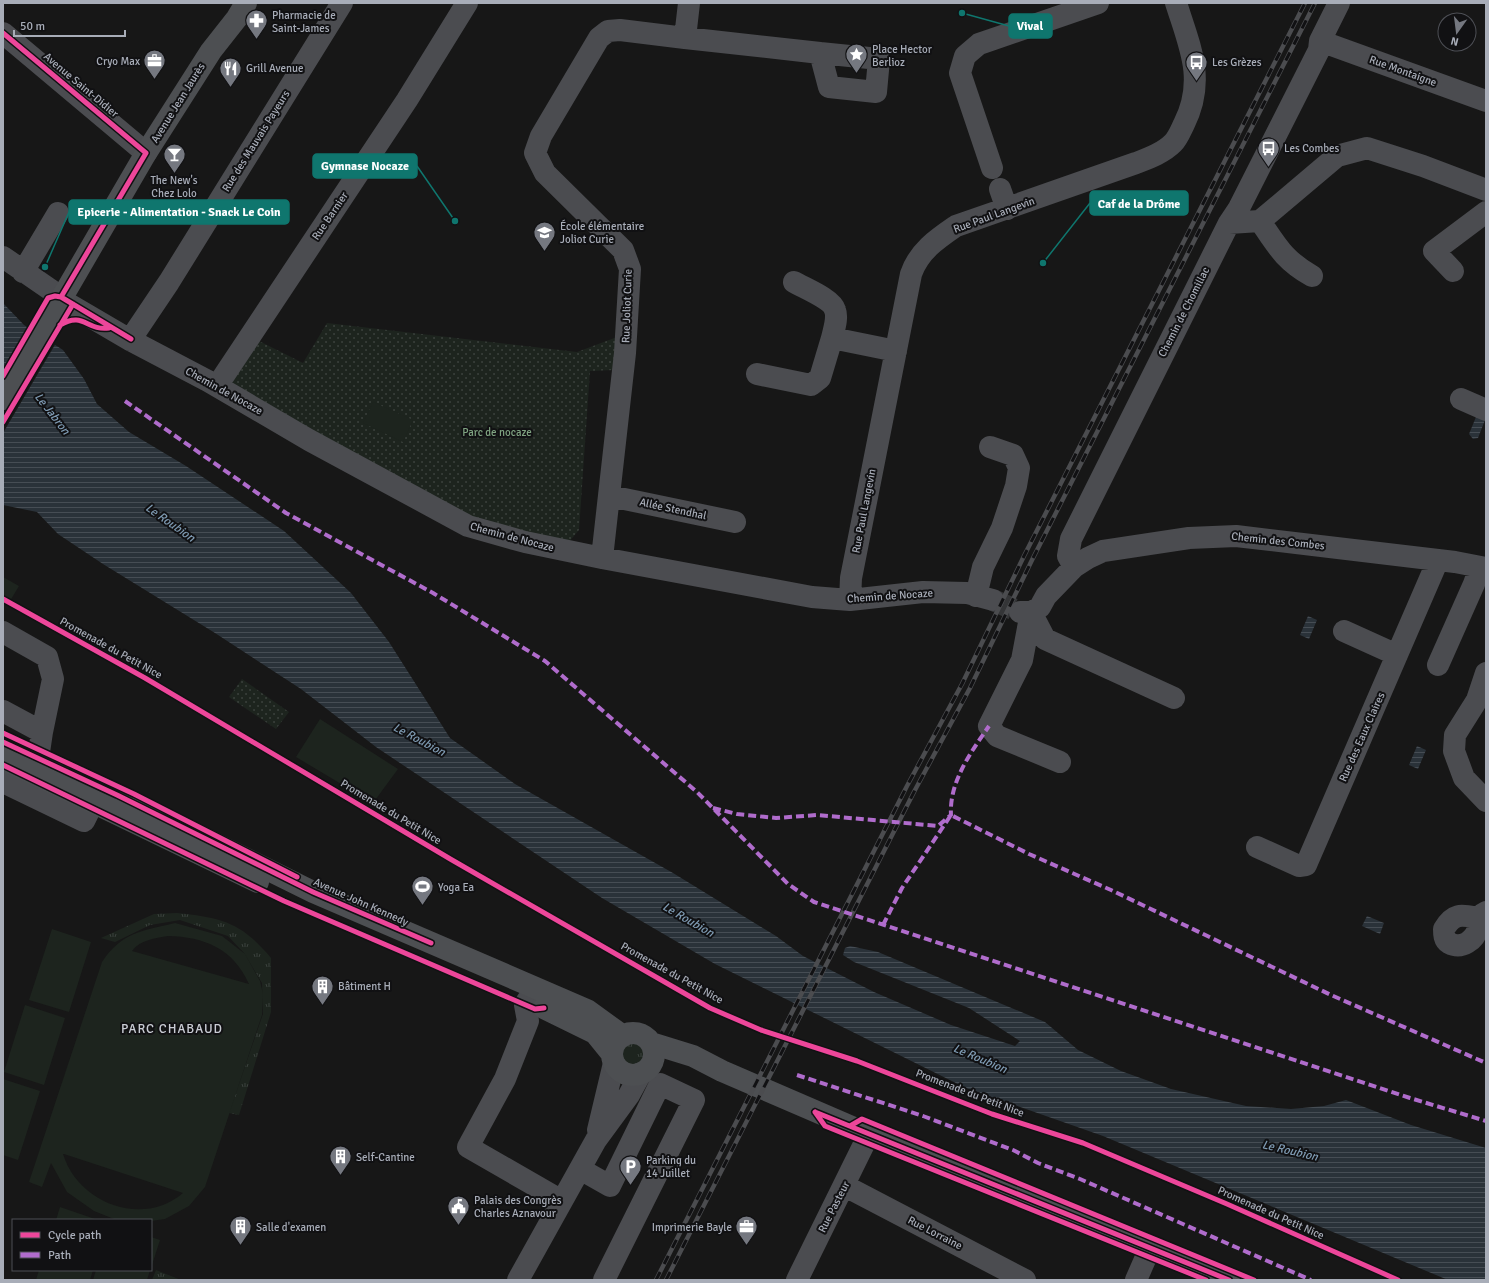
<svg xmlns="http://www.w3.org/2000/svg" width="1489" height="1283" viewBox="0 0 1489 1283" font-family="Signika,sans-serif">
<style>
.grass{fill:url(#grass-tufts)}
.park{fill:url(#park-dots)}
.garden{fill:#1d241e;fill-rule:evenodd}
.water{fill:url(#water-rules)}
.pier{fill:#171717}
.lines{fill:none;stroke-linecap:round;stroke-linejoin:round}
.minor-tunnel{stroke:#343537;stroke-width:22;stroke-dasharray:22 11;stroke-linecap:butt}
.minor{stroke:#4b4c50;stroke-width:22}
.major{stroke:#4d4f52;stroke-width:22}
.rail-casing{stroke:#4b4c4f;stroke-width:4.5}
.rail{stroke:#111113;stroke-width:3;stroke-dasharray:9;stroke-linecap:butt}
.quiet{stroke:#b06ccc;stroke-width:4;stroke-dasharray:8 4;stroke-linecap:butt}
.cycleway-casing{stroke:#111113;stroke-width:8}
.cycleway{stroke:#ed469a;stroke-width:5}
.labels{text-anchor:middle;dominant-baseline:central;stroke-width:4;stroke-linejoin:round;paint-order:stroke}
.poi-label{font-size:11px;fill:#a8adb8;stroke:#111113;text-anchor:start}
.street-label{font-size:11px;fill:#a8adb8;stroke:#111113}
.park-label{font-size:11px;fill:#7fa381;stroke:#111113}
.water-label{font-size:12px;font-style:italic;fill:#7f9bb3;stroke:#111113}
.quarter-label{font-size:13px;letter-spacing:1px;fill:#c9ccd4;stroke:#111113}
.leader{fill:none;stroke:#0f766e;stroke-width:1.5}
.callout-dot{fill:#0f766e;stroke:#111113;stroke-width:1.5}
.callout{fill:#0f766e;stroke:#0f766e;stroke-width:1.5}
.callout-label{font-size:12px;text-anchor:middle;font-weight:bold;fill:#fff}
</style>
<defs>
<pattern id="grass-tufts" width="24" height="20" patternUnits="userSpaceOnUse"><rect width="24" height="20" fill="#1d241e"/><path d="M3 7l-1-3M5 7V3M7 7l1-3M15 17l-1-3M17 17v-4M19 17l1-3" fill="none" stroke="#3b413d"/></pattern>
<pattern id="park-dots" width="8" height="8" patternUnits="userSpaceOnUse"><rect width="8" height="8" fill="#1d241e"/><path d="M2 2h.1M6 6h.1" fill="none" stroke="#3b413d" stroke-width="1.8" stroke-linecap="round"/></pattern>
<pattern id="water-rules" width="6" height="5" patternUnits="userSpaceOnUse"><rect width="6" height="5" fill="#2a3239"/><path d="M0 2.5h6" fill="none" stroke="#464d54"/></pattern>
</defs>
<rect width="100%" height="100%" fill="#171717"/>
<path class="grass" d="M177,913C222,918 241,922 271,958V1012L239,1115L229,1113L263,1014L262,983L244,953L228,936L180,920L150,925L115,942L101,938L154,914Z
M622 1054a11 11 0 1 1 22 0a11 11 0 1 1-22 0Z
M156,1270L181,1280H152Z"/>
<path class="park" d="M327,323L577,352L617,337L615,370L590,371L579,530L568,543L488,527L226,387L257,340L303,363Z
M242,679L289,712L276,729L229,697Z"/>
<path class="garden" d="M373,402L413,420L403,442L363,423Z
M3,577L19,586L10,601L3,597Z
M320,719L398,769L373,803L296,757Z
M175,923L222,936L245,954L260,981L263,994L262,1015L205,1187L189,1206L165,1219L151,1221L114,1219L94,1211L67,1192L51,1163L42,1187L29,1182L102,962C122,932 142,931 175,923ZM168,936C204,937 233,948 249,984L132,951C140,940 155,938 168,936ZM63,1154H64L183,1193C142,1228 78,1203 63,1154Z
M52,929L91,942L69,1012L29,1000Z
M25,1005L65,1018L44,1085L4,1072Z
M3,1079L40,1091L18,1160L3,1155Z
M60,1207L98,1220H56Z
M151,1237L160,1240L151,1268Z
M39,1270H93L90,1280H36Z
M96,1270H150L147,1280H93Z"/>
<path class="water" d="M3,303L24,325L63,350L84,379L97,404L129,432L186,466L284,531L351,593L389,642L450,738L515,784L673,873L776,936L803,956L874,992L951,1025L1015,1046L1020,1041L969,1008L854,962L843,955L845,948L850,946L878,952L1045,1022L1078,1050L1121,1071L1171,1089L1246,1106L1291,1109L1324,1106L1346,1100L1411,1125L1486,1148V1280H1448L1103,1136L966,1088L715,964L602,898L376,747L301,689L215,633L103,564L58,534L37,512L3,505Z
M1476,417L1485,420L1478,438L1473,439L1469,434Z
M1308,616L1317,620L1309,639L1300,635Z
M1417,746L1426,750L1418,769L1409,765Z
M1367,916L1384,923L1380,934L1362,926Z"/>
<path class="pier" d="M29,325L56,343L3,433V369Z"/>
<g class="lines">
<path class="minor-tunnel" d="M993,600L1020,612"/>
<path class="minor" d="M3,33L146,153
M685,38L820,53L829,87L876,92L879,59L820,53
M1320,41L1486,101
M992,168L960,73L965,56L979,44L1098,3
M1000,189L1007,209
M1260,221C1277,246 1284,260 1312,276
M1229,223L1260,221L1337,156L1367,148L1423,166L1486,190
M3,257L61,297
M1453,271L1434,251L1486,212
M23,272L58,213
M794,282C804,288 832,299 835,310C838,318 834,329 832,338
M60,299L130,340L208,381L309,440L468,526L525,542L602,558L812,597L850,600L923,592L967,593L993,600
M130,340L169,282L342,3
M757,374L811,385L820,378L832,338L896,351
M217,386L407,100L467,3
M1461,399L1486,410
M610,496L735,522
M602,558L625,353L630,269L623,250L545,173L535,153L541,136L599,38L608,31L620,30L685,38L689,3
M1074,567L1068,556L1071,539L1229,223L1239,208L1319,50L1320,41L1339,3
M976,596L983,567L1002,528L1016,486L1019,468L1013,455L990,447
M850,600L851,578L911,274C919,251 937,239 956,226L1136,163C1149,158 1163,153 1173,143C1178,138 1181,130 1184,124C1206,80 1190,47 1176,3
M1020,612H1031L1040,607L1046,596L1074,567L1088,558L1103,551L1189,538L1236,536L1455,562L1486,568
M1031,612L1022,660L989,726L997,736L1060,762
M1031,612L1045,639L1174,698
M1344,631L1397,655
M3,632L47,657L53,679L42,732L38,759
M1438,665L1474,584L1480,567
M1486,673L1477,700L1455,735L1454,751L1464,778L1486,801
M3,711L42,732
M3,782L84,821L93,803
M1257,847L1299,866L1306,865L1438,560
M1479,918C1462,915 1454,912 1444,929C1444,934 1444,940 1449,943C1462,950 1475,940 1478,928C1479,925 1478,921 1479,918C1480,916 1484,913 1486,912
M527,1001L525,1005L528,1021L505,1079L468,1147L562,1201
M598,1130L614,1063
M580,1169L610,1186L660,1084L694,1100L604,1280
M845,1186L1025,1280
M518,1280L596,1140L629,1095L641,1073
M797,1280L869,1134
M1136,1280L1150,1248"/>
<path class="major" d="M3,399L146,153L211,51L237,18L246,3
M3,742L117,795L313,892L587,1010L623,1036
M3,759L258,882
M544,1008L595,1033L612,1054
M612 1054a21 21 0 1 1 42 0a21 21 0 1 1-42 0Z
M651,1043L693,1056L722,1071L896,1146L1229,1280"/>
<defs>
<path id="rail" d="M656,1280L907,786L962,684L1024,556L1305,3
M666,1280L915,790L970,688L1032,560L1315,3"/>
</defs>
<use href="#rail" class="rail-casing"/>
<use href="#rail" class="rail"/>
<path class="quiet" d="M125,401L286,513L433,593L545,661L697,792L788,884L814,902L1410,1098L1486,1121
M713,808L737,814L776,818L817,815L938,826L951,815C949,782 971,752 989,726
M883,925L902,888L951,815L1029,854L1111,890L1331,995L1486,1063
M797,1075L923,1116L1013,1150L1038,1163L1080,1179L1311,1280"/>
<defs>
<path id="cycleway" d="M3,33L146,153L61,297
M60,325C84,311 86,331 109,328
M3,376L48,298L55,296L61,297L131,339
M3,422L73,304
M3,599L145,678L452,860L710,1008L761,1030L857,1061L992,1114L1083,1143L1227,1204L1398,1280
M3,733L134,794L297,877
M3,742L117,795L313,892L431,943
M3,765L284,901L535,1009L544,1008
M815,1112L1229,1280
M815,1112L825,1126L1206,1280
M850,1126L862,1119L1254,1280"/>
</defs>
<use href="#cycleway" class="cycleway-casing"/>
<use href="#cycleway" class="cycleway"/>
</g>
<defs>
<symbol id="pharmacy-pin" viewBox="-11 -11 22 30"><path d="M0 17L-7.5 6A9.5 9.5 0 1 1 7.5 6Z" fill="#757880" stroke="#111113"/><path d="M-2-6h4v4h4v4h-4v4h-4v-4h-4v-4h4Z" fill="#fff"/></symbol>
<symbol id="sight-pin" viewBox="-11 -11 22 30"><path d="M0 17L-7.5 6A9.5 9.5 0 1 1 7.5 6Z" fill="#757880" stroke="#111113"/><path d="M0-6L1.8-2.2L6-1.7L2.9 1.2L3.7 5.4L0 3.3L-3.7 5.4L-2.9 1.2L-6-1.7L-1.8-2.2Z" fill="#fff"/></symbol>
<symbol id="office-pin" viewBox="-11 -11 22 30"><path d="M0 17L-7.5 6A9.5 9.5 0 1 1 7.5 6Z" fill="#757880" stroke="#111113"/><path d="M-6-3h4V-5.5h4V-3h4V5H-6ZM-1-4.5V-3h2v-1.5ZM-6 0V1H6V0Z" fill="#fff"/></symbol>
<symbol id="bus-pin" viewBox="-11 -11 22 30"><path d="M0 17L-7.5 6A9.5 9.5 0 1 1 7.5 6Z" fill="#757880" stroke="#111113"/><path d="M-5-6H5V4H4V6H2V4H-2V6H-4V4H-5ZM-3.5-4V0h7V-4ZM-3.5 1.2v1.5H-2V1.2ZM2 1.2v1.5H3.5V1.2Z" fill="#fff"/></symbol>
<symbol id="restaurant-pin" viewBox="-11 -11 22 30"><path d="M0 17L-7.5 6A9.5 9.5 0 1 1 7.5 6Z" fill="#757880" stroke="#111113"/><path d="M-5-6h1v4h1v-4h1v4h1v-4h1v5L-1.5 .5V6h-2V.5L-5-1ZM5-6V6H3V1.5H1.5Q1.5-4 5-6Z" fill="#fff"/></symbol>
<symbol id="bar-pin" viewBox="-11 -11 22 30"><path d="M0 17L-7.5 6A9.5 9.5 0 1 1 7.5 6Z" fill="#757880" stroke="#111113"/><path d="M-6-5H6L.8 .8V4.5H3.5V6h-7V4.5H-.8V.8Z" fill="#fff"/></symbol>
<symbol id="school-pin" viewBox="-11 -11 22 30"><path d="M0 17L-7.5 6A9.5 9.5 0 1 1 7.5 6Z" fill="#757880" stroke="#111113"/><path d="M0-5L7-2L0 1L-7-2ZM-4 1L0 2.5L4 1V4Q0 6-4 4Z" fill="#fff"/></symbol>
<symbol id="stadium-pin" viewBox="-11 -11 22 30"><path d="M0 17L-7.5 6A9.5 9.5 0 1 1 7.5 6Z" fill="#757880" stroke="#111113"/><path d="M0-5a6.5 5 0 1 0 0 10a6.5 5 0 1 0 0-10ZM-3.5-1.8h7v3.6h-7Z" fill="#fff"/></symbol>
<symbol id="building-pin" viewBox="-11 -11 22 30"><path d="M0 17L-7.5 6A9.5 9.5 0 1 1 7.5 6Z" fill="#757880" stroke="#111113"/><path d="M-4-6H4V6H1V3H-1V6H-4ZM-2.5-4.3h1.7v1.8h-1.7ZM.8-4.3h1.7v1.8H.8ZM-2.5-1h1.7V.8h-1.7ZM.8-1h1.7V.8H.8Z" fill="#fff"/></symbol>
<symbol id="parking-pin" viewBox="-11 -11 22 30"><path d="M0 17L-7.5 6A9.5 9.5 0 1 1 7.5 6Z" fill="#757880" stroke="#111113"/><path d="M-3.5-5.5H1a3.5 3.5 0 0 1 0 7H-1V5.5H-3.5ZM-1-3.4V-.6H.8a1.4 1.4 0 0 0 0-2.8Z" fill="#fff"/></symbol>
<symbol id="civic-pin" viewBox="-11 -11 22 30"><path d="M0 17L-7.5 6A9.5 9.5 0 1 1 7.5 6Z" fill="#757880" stroke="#111113"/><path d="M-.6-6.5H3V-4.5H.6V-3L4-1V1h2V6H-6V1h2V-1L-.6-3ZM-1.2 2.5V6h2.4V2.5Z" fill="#fff"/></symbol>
</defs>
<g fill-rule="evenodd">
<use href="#pharmacy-pin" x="244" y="8" width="25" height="34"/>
<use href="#sight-pin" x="844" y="42" width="25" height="34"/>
<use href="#office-pin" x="142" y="48" width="25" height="34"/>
<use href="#bus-pin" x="1184" y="50" width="25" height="34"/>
<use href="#restaurant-pin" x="218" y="56" width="25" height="34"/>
<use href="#bus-pin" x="1256" y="136" width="25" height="34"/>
<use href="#bar-pin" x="162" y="142" width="25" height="34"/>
<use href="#school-pin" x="532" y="220" width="25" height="34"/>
<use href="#stadium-pin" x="410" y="874" width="25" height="34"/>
<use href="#building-pin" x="310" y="974" width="25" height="34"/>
<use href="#building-pin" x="328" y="1144" width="25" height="34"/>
<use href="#parking-pin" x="618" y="1154" width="25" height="34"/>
<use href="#civic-pin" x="446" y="1194" width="25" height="34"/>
<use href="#building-pin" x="228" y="1214" width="25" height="34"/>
<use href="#office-pin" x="734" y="1214" width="25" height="34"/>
</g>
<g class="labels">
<g class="poi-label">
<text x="272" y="15">Pharmacie de<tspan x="272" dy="13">Saint-James</tspan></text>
<text x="872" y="49">Place Hector<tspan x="872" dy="13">Berlioz</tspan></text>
<text x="140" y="61" text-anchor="end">Cryo Max</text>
<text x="1212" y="62">Les Grèzes</text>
<text x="246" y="68">Grill Avenue</text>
<text x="1284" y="148">Les Combes</text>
<text x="174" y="180" text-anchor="middle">The New's<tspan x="174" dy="13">Chez Lolo</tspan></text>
<text x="560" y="226">École élémentaire<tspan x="560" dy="13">Joliot Curie</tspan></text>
<text x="438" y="887">Yoga Ea</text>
<text x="338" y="986">Bâtiment H</text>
<text x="356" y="1157">Self-Cantine</text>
<text x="646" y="1160">Parking du<tspan x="646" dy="13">14 Juillet</tspan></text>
<text x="474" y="1200">Palais des Congrès<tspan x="474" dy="13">Charles Aznavour</tspan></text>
<text x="256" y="1227">Salle d'examen</text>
<text x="732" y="1227" text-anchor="end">Imprimerie Bayle</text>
</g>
<g class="street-label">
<text transform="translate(1403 71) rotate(20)">Rue Montaigne</text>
<text transform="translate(81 85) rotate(40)">Avenue Saint-Didier</text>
<text transform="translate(178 103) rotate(-58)">Avenue Jean Jaurès</text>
<text transform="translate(256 141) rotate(-58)">Rue des Mauvais Payeurs</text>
<text transform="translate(994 215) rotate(-20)">Rue Paul Langevin</text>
<text transform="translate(330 216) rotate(-56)">Rue Barnier</text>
<text transform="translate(627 306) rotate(-88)">Rue Joliot Curie</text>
<text transform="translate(1184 312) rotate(-63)">Chemin de Chomillac</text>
<text transform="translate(224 391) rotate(29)">Chemin de Nocaze</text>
<text transform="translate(673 509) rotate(12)">Allée Stendhal</text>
<text transform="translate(864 511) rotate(-79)">Rue Paul Langevin</text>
<text transform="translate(512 537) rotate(15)">Chemin de Nocaze</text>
<text transform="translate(1278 541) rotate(6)">Chemin des Combes</text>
<text transform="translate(890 596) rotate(-4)">Chemin de Nocaze</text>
<text transform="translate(111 648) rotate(29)">Promenade du Petit Nice</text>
<text transform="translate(1362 737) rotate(-66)">Rue des Eaux Claires</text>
<text transform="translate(391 812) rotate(31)">Promenade du Petit Nice</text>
<text transform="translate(361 902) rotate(24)">Avenue John Kennedy</text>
<text transform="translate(672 973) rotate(29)">Promenade du Petit Nice</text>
<text transform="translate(970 1093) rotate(21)">Promenade du Petit Nice</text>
<text transform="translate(834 1207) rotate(-63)">Rue Pasteur</text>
<text transform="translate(1271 1213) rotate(24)">Promenade du Petit Nice</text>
<text transform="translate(935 1233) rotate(27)">Rue Lorraine</text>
</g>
<g class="park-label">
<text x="497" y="432">Parc de nocaze</text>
</g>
<g class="water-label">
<text transform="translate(52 414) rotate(52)">Le Jabron</text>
<text transform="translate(170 523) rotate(35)">Le Roubion</text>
<text transform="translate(419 740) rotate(28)">Le Roubion</text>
<text transform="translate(688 920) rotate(30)">Le Roubion</text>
<text transform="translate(980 1059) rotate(23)">Le Roubion</text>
<text transform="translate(1290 1151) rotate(13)">Le Roubion</text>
</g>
<g class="quarter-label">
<text x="172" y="1029">PARC CHABAUD</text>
</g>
</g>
<path class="leader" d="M962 13L1009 26M455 221L417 166M1043 263L1090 203M45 267L69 212"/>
<g class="callout-dot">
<circle cx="962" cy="13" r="4"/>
<circle cx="455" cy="221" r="4"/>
<circle cx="1043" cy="263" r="4"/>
<circle cx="45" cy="267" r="4"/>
</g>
<g class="callout">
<rect x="1009" y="14" width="43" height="24" rx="4"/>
<rect x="313" y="154" width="104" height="24" rx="4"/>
<rect x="1090" y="191" width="98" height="24" rx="4"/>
<rect x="69" y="200" width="220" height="24" rx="4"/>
</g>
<g class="callout-label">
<text x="1030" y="30">Vival</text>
<text x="365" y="170">Gymnase Nocaze</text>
<text x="1139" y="208">Caf de la Drôme</text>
<text x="179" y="216">Epicerie - Alimentation - Snack Le Coin</text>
</g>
<rect width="1489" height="1283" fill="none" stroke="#a8adb8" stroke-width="8"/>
<rect x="12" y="1219" width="140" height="52" fill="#111113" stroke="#4d4f55"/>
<rect x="20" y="1232" width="20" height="6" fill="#ed469a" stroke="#4d4f55"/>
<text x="48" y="1239" font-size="12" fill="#a8adb8">Cycle path</text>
<rect x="20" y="1252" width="20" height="6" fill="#b06ccc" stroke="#4d4f55"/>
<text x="48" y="1259" font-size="12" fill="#a8adb8">Path</text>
<g transform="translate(1457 32) rotate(194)"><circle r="19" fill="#111113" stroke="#4d4f55"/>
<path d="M0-3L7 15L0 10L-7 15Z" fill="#757880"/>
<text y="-6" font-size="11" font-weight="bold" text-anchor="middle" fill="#a8adb8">N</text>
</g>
<path d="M14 30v6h111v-6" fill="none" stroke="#a8adb8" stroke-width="2"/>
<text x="20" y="30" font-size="12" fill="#a8adb8" stroke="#111113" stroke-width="3" paint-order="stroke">50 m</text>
</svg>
